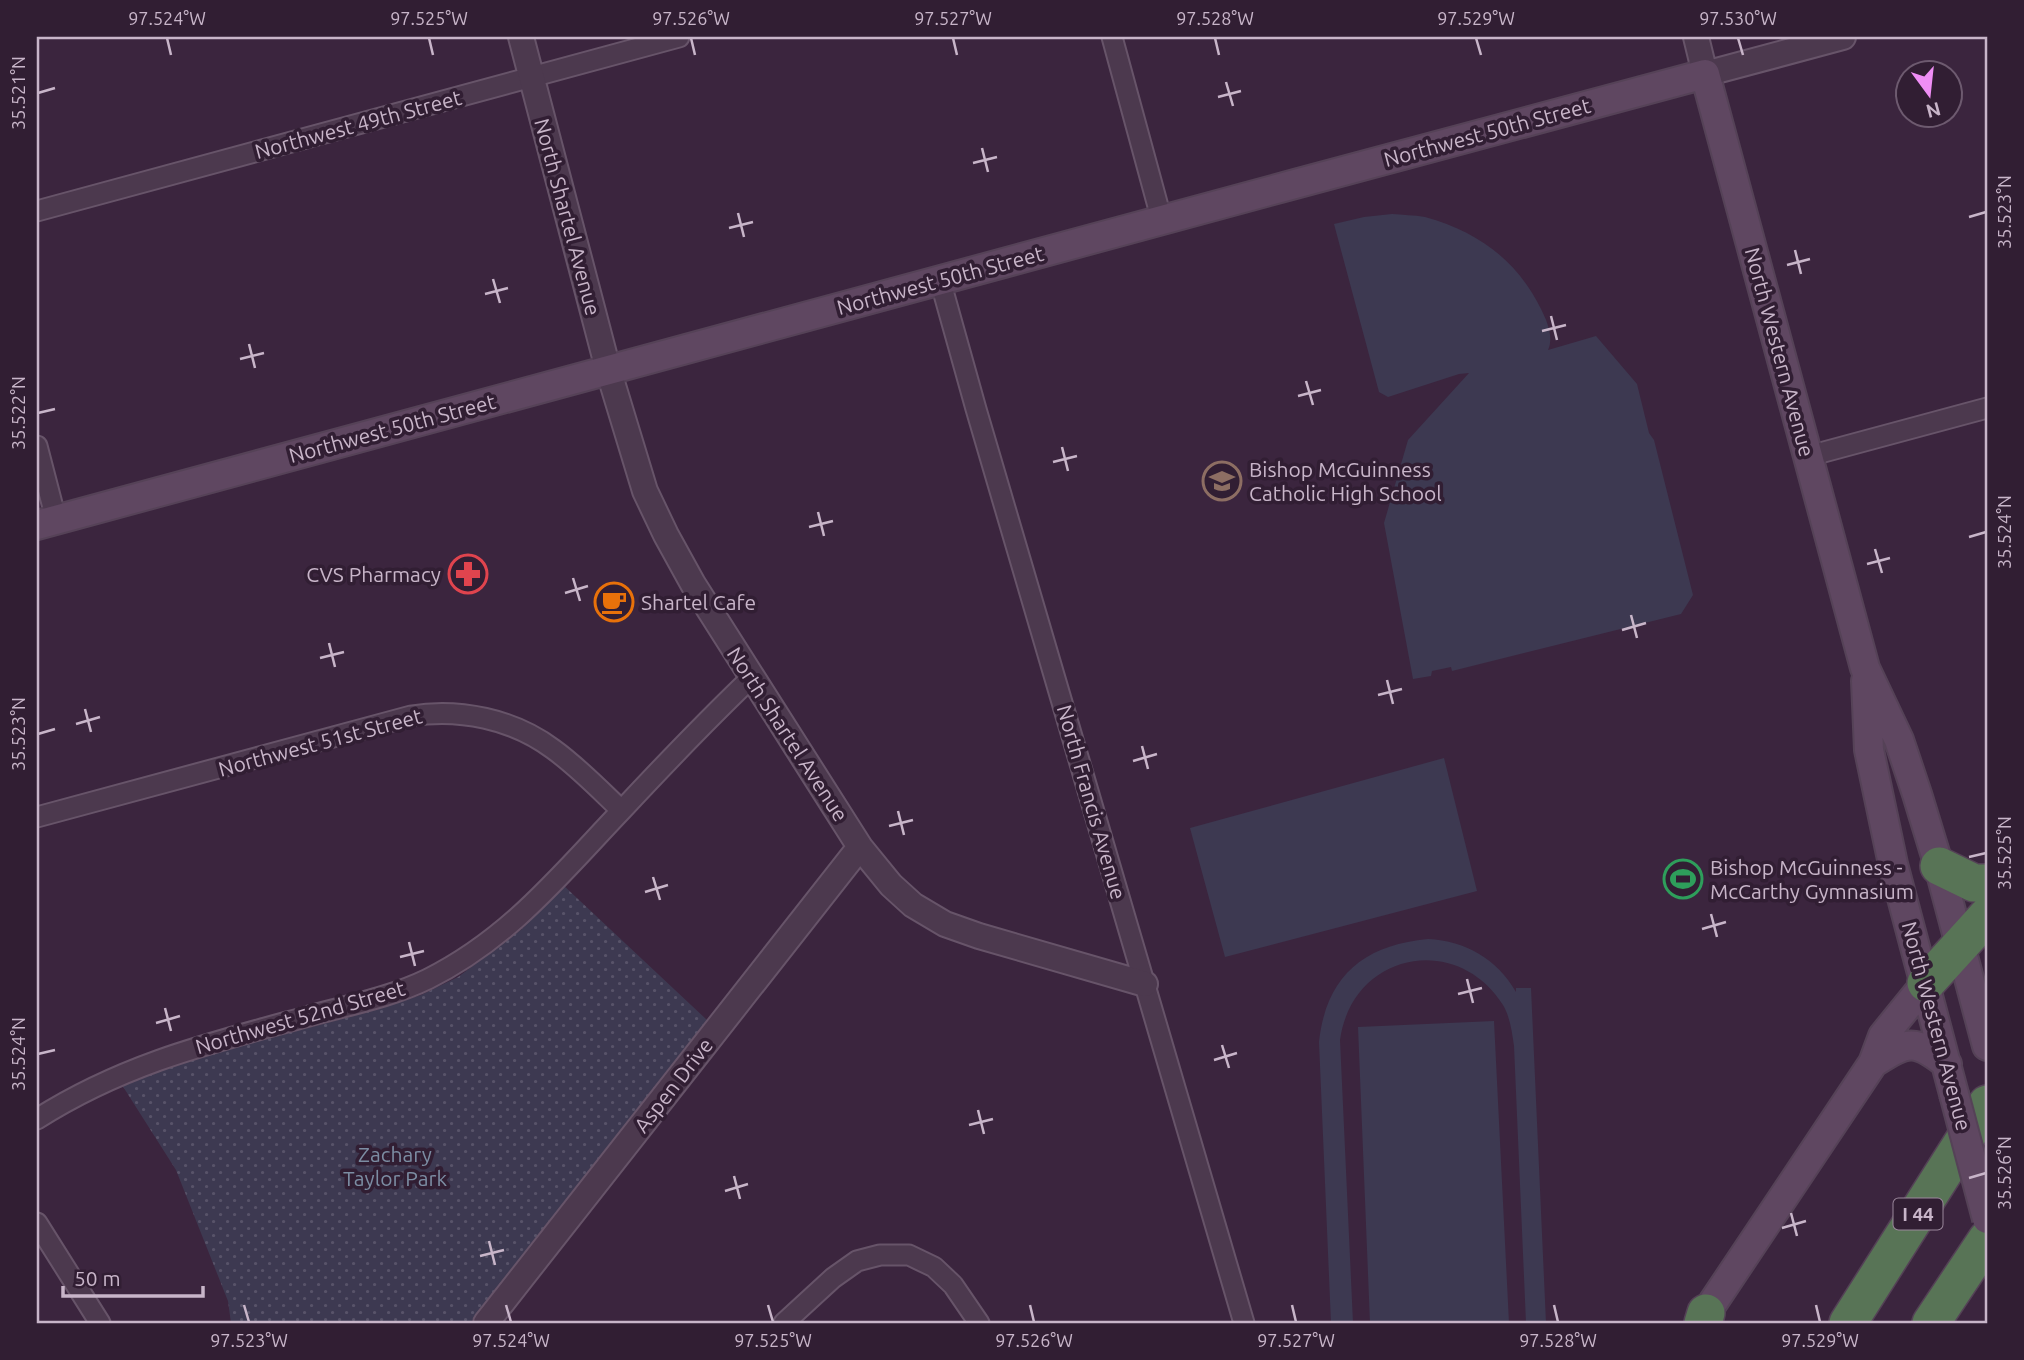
<svg xmlns="http://www.w3.org/2000/svg" width="2024" height="1360" viewBox="0 0 2024 1360" font-family="Ubuntu,sans-serif">
<style>
.grass{fill:url(#grass-dots)}
.garden{fill:#3d3951}
.lines{fill:none;stroke-linecap:round;stroke-linejoin:round}
.minor-casing{stroke:#675469;stroke-width:23}
.tertiary-casing{stroke:#675469;stroke-width:28}
.secondary-casing{stroke:#554257;stroke-width:32}
.motorway-casing{stroke:#544156;stroke-width:40}
.minor{stroke:#4c394e;stroke-width:19}
.tertiary{stroke:#4c394e;stroke-width:24}
.secondary{stroke:#5f4761;stroke-width:28}
.motorway{stroke:#587456;stroke-width:37}
.secondary-bridge-casing{stroke:#554257;stroke-width:32;stroke-linecap:butt}
.secondary-bridge{stroke:#5f4761;stroke-width:28}
.ticks{fill:none;stroke:#c8b5c9;stroke-width:2.5}
.labels{text-anchor:middle;dominant-baseline:central;stroke-width:7;stroke-linejoin:round;paint-order:stroke}
.shield{fill:#311e33;stroke:#9b889c;stroke-width:2}
.shield-label{font-size:19px;font-weight:bold;fill:#c8b5c9}
.street-label{font-size:21px;fill:#c8b5c9;stroke:#311e33}
.poi-label{font-size:21px;fill:#c8b5c9;stroke:#311e33;text-anchor:start}
.park-label{font-size:21px;fill:#7c8da3;stroke:#311e33}
.neatline{fill:none;stroke:#c8b5c9;stroke-width:2.5}
.ticks-label{font-size:18px;text-anchor:middle;fill:#c8b5c9}
</style>
<defs>
<pattern id="grass-dots" width="8" height="8" patternUnits="userSpaceOnUse" patternTransform="scale(1.75)"><rect width="8" height="8" fill="#3d3951"/><path d="M2 2h.1M6 6h.1" fill="none" stroke="#585369" stroke-width="1.8" stroke-linecap="round"/></pattern>
</defs>
<rect width="100%" height="100%" fill="#3b253e"/>
<path class="grass" d="M562,884L707,1020L470,1323H231L228,1301L176,1170L122,1085L195,1058L379,1009L421,995L458,977L522,929Z"/>
<path class="garden" d="M1392,214C1402,215 1414,215 1425,217C1478,232 1516,259 1541,309C1547,321 1554,337 1548,350L1596,336L1637,384L1649,433L1654,440L1693,595L1681,614L1452,671L1451,667L1432,671L1431,676L1413,679L1384,523L1408,440L1469,373L1459,374L1388,397L1379,392L1334,224L1364,217Z
M1444,758L1477,891L1225,957L1190,828Z
M1428,939C1466,941 1497,959 1516,992V988H1531L1546,1323H1526L1514,1046C1512,1032 1510,1017 1503,1005C1456,931 1352,953 1340,1040L1353,1323H1331L1319,1042C1326,977 1363,945 1428,939Z
M1494,1021L1509,1323H1370L1358,1027Z"/>
<g class="lines">
<defs>
<path id="minor" d="M1112,37L1162,221
M37,211L679,37
M940,280L976,409L1244,1323
M37,446L56,519
M1809,456L1987,408
M37,817L411,716C459,708 513,719 553,749C578,767 599,789 621,810
M37,1119C122,1065 206,1044 302,1018C344,1006 389,998 428,979C510,938 560,875 622,810C664,765 707,720 751,678
M37,1223L100,1323
M784,1323L833,1278L857,1261L880,1255H909L934,1267L953,1285L979,1323"/>
<path id="tertiary" d="M521,37L608,369L645,491L666,535L693,584L860,847L891,885L913,905L945,924L979,936L1145,984
M1696,37L1705,74L1843,37
M486,1323L860,847"/>
<path id="secondary" d="M37,525L1295,184L1705,74L1865,668L1899,740L1917,794L1939,866L1987,1046
M1866,681L1869,750L1893,864L1954,1094
M1873,1063C1908,1041 1914,1038 1947,1064
M1706,1313L1873,1063L1883,1036L1926,983"/>
<path id="motorway" d="M1939,866L1974,883H1987
M1926,983L1987,916
M1703,1323L1706,1313
M1848,1323L1987,1104
M1931,1323L1987,1239"/>
</defs>
<use href="#minor" class="minor-casing"/>
<use href="#tertiary" class="tertiary-casing"/>
<use href="#secondary" class="secondary-casing"/>
<use href="#motorway" class="motorway-casing"/>
<use href="#minor" class="minor"/>
<use href="#tertiary" class="tertiary"/>
<use href="#secondary" class="secondary"/>
<use href="#motorway" class="motorway"/>
<defs>
<path id="secondary-bridge" d="M1954,1094L1987,1219"/>
</defs>
<use href="#secondary-bridge" class="secondary-bridge-casing"/>
<use href="#secondary-bridge" class="secondary-bridge"/>
</g>
<path class="ticks" d="M167,38L171,55M429,38L433,55M691,38L695,55M953,38L957,55M1215,38L1219,55M1476,38L1481,55M1738,38L1743,55M1226,82L1233,106M38,93L55,88M1218,97L1241,91M982,148L988,172M973,163L997,157M738,213L744,237M1969,217L1986,212M729,228L753,222M1795,250L1801,274M1787,265L1810,259M493,279L500,303M485,294L508,288M1551,316L1557,340M1542,331L1566,325M249,344L255,368M240,359L264,353M1306,381L1313,405M1298,396L1321,390M38,413L55,409M1062,447L1068,471M1053,462L1077,456M818,512L824,536M809,527L833,521M1969,537L1986,532M1875,549L1882,573M1867,564L1890,558M573,578L580,601M565,593L588,586M1631,615L1637,638M1622,630L1646,623M329,643L335,667M320,658L344,652M1387,680L1393,704M1378,695L1402,689M85,709L91,732M76,724L100,717M38,734L55,729M1142,746L1148,769M1133,761L1157,754M898,811L904,835M889,826L913,820M1969,857L1986,853M653,877L660,900M645,892L668,885M1711,914L1717,937M1702,929L1726,922M409,942L415,966M400,957L424,951M1467,979L1473,1003M1458,994L1482,988M165,1008L171,1031M156,1023L180,1016M1222,1045L1229,1068M38,1054L55,1050M1214,1060L1237,1053M978,1110L984,1134M969,1125L993,1119M734,1176L740,1199M1969,1178L1986,1173M725,1191L748,1184M1791,1213L1797,1236M1782,1228L1806,1221M489,1241L495,1265M480,1256L504,1250M244,1305L249,1322M506,1305L511,1322M768,1305L773,1322M1030,1305L1034,1322M1292,1305L1296,1322M1554,1305L1558,1322M1816,1305L1820,1322"/>
<defs>
<symbol id="school-ring" viewBox="-11 -11 22 22"><circle r="9.5" fill="#311e33" stroke="#8d6e63" stroke-width="1.5"/><path d="M0-5L7-2L0 1L-7-2ZM-4 1L0 2.5L4 1V4Q0 6-4 4Z" fill="#8d6e63"/></symbol>
<symbol id="pharmacy-ring" viewBox="-11 -11 22 22"><circle r="9.5" fill="#311e33" stroke="#e0444e" stroke-width="1.5"/><path d="M-2-6h4v4h4v4h-4v4h-4v-4h-4v-4h4Z" fill="#e0444e"/></symbol>
<symbol id="cafe-ring" viewBox="-11 -11 22 22"><circle r="9.5" fill="#311e33" stroke="#e8710a" stroke-width="1.5"/><path d="M-5.5-4.5H6V0H3Q3 3.5 0 3.5H-2.5Q-5.5 3.5-5.5 0ZM3-3.2v2h1.7v-2ZM-6 4.5H4V6H-6Z" fill="#e8710a"/></symbol>
<symbol id="stadium-ring" viewBox="-11 -11 22 22"><circle r="9.5" fill="#311e33" stroke="#2e9e5b" stroke-width="1.5"/><path d="M0-5a6.5 5 0 1 0 0 10a6.5 5 0 1 0 0-10ZM-3.5-1.8h7v3.6h-7Z" fill="#2e9e5b"/></symbol>
</defs>
<g fill-rule="evenodd">
<use href="#school-ring" x="1200" y="459" width="44" height="44"/>
<use href="#pharmacy-ring" x="446" y="552" width="44" height="44"/>
<use href="#cafe-ring" x="592" y="580" width="44" height="44"/>
<use href="#stadium-ring" x="1661" y="857" width="44" height="44"/>
</g>
<g class="labels">
<rect class="shield" x="1893.5" y="1198.5" width="49" height="31" rx="5"/>
<g class="shield-label">
<text x="1918" y="1214">I 44</text>
</g>
<g class="street-label">
<text transform="translate(358 124) rotate(-15)">Northwest 49th Street</text>
<text transform="translate(1487 132) rotate(-15)">Northwest 50th Street</text>
<text transform="translate(568 217) rotate(75)">North Shartel Avenue</text>
<text transform="translate(940 280) rotate(-15)">Northwest 50th Street</text>
<text transform="translate(1780 352) rotate(75)">North Western Avenue</text>
<text transform="translate(392 428) rotate(-15)">Northwest 50th Street</text>
<text transform="translate(788 734) rotate(57)">North Shartel Avenue</text>
<text transform="translate(320 742) rotate(-15)">Northwest 51st Street</text>
<text transform="translate(1092 802) rotate(74)">North Francis Avenue</text>
<text transform="translate(300 1017) rotate(-16)">Northwest 52nd Street</text>
<text transform="translate(1937 1026) rotate(75)">North Western Avenue</text>
<text transform="translate(673 1085) rotate(-52)">Aspen Drive</text>
</g>
<g class="poi-label">
<text x="1249" y="469">Bishop McGuinness<tspan x="1249" dy="24">Catholic High School</tspan></text>
<text x="441" y="574" text-anchor="end">CVS Pharmacy</text>
<text x="641" y="602">Shartel Cafe</text>
<text x="1710" y="867">Bishop McGuinness -<tspan x="1710" dy="24">McCarthy Gymnasium</tspan></text>
</g>
<g class="park-label">
<text x="395" y="1154">Zachary<tspan x="395" dy="24">Taylor Park</tspan></text>
</g>
</g>
<rect width="2024" height="1360" fill="none" stroke="#311e33" stroke-width="77"/>
<g transform="translate(1929 94) rotate(165)"><circle r="33" fill="#311e33" stroke="#6d5a6f" stroke-width="2"/>
<path d="M0-5L12 26L0 18L-12 26Z" fill="#ef8ef5"/>
<text y="-10" font-size="19" font-weight="bold" text-anchor="middle" fill="#c8b5c9">N</text>
</g>
<path d="M63 1286v10h140v-10" fill="none" stroke="#c8b5c9" stroke-width="3.5"/>
<text x="74" y="1286" font-size="21" fill="#c8b5c9" stroke="#311e33" stroke-width="5" paint-order="stroke">50 m</text>
<rect x="38" y="38" width="1948" height="1284" class="neatline"/>
<g class="ticks-label">
<text x="167" y="25">97.524°W</text>
<text x="429" y="25">97.525°W</text>
<text x="691" y="25">97.526°W</text>
<text x="953" y="25">97.527°W</text>
<text x="1215" y="25">97.528°W</text>
<text x="1476" y="25">97.529°W</text>
<text x="1738" y="25">97.530°W</text>
<text transform="translate(19 93) rotate(-90)" y="6">35.521°N</text>
<text transform="translate(2005 212) rotate(-90)" y="6">35.523°N</text>
<text transform="translate(19 413) rotate(-90)" y="6">35.522°N</text>
<text transform="translate(2005 532) rotate(-90)" y="6">35.524°N</text>
<text transform="translate(19 734) rotate(-90)" y="6">35.523°N</text>
<text transform="translate(2005 853) rotate(-90)" y="6">35.525°N</text>
<text transform="translate(19 1054) rotate(-90)" y="6">35.524°N</text>
<text transform="translate(2005 1173) rotate(-90)" y="6">35.526°N</text>
<text x="249" y="1347">97.523°W</text>
<text x="511" y="1347">97.524°W</text>
<text x="773" y="1347">97.525°W</text>
<text x="1034" y="1347">97.526°W</text>
<text x="1296" y="1347">97.527°W</text>
<text x="1558" y="1347">97.528°W</text>
<text x="1820" y="1347">97.529°W</text>
</g>
</svg>
